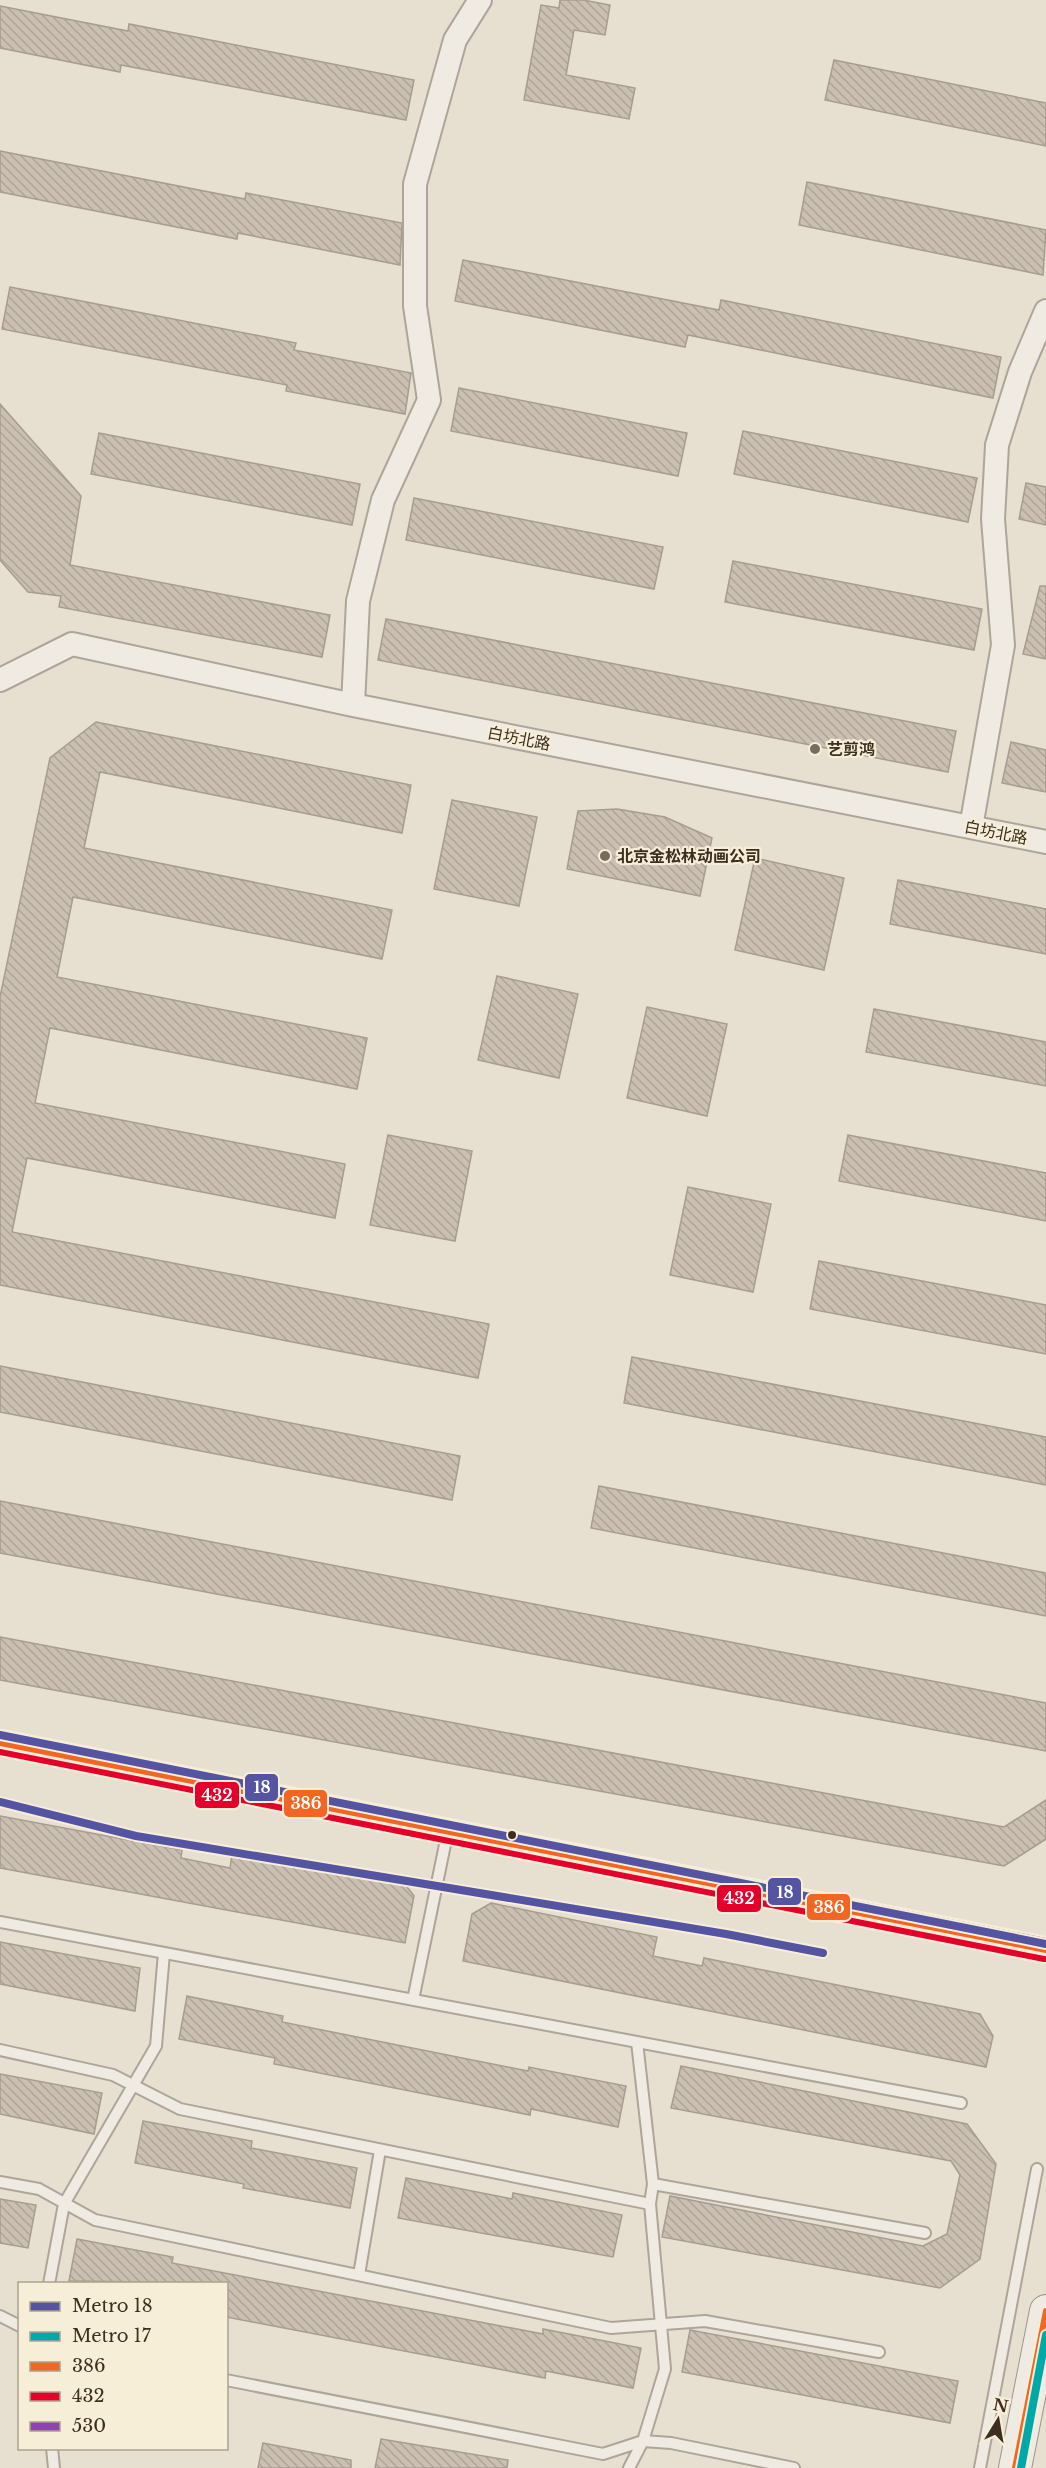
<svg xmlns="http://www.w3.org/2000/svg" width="1046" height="2468" viewBox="0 0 1046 2468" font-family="'Libre Baskerville','Noto Sans SC',serif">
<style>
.building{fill:url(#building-back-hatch);stroke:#a89c90;stroke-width:1.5}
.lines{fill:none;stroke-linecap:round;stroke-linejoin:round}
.service-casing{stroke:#ada599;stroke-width:14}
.minor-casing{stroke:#ada599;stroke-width:26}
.secondary-casing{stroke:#9c958a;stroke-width:34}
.service{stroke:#efebe3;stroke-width:10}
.minor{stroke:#efebe3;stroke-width:22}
.secondary{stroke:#efebe3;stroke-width:32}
.bus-1-casing{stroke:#f7eed8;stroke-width:10}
.bus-2-casing{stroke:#f7eed8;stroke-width:10}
.bus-3-casing{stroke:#f7eed8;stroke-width:10}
.bus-1{stroke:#f26522;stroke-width:6}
.bus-2{stroke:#e4002b;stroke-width:6}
.bus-3{stroke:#8e44ad;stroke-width:6}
.metro-1-casing{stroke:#f7eed8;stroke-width:12}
.metro-2-casing{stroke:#f7eed8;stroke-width:12}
.metro-1{stroke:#5554a2;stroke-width:8}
.metro-2{stroke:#00a9a9;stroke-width:8}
.poi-dot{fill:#786c5e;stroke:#f7eed8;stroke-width:2}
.bus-dot{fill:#3d2e20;stroke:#f7eed8;stroke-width:2}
.labels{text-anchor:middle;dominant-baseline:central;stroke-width:4.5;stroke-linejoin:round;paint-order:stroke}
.street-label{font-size:16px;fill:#3d2e20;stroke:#f7eed8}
.poi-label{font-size:16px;font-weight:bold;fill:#3d2e20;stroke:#f7eed8;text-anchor:start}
.line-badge{stroke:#f7eed8;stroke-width:2}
.badge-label{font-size:16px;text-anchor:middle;font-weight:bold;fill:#fff}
</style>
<defs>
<pattern id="building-back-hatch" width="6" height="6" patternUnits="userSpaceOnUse" patternTransform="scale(1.5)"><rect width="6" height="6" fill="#cbbfb2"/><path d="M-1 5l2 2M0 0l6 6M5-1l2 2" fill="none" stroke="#afa499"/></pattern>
</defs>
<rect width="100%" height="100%" fill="#e7e0d1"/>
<path class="building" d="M560,0H583L610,5L605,35L574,30L566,75L635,88L629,119L524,100L541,5L559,8Z
M0,6L128,31L129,24L414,80L406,120L121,65L120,72L0,48Z
M834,60L1046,103V146L825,100Z
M0,151L245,199L246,193L402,223L400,265L238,233L237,239L0,192Z
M807,182L1046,230L1043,275L799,225Z
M463,260L719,310L721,300L1001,357L993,398L688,335L685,347L455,301Z
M10,287L296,343L294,350L411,373L405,414L286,391L287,385L2,329Z
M459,388L687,433L678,476L451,431Z
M0,404L81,496L70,565L330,615L322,657L59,607L61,596L28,592L0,560Z
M743,431L977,478L968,522L734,474Z
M99,433L360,484L352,525L91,474Z
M1026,483L1046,487V525L1019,519Z
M414,498L663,547L654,589L406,540Z
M733,561L982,609L974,650L725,602Z
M1040,586H1046V659L1023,654Z
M386,619L956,731L948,772L378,660Z
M96,722L411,785L402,833L100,772L84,848L392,910L382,959L73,897L57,977L367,1038L357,1089L50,1028L35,1103L345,1164L335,1218L27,1158L12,1232L489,1324L478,1378L0,1285V997L50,758Z
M1011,742L1046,750V792L1002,783Z
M452,800L537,817L519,906L434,889Z
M617,809L665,817L712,838L700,896L567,869L578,811Z
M755,858L844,878L824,970L735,950Z
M898,880L1046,909V954L890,924Z
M497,976L578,994L559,1078L478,1060Z
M647,1007L727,1024L707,1116L627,1098Z
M874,1009L1046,1042V1086L866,1052Z
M388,1135L472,1151L455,1241L370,1225Z
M848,1135L1046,1173V1221L839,1181Z
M688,1187L771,1204L753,1292L670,1275Z
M819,1261L1046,1305V1354L810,1309Z
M632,1357L1046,1437V1485L624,1403Z
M0,1366L460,1456L452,1500L0,1412Z
M599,1486L1046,1573V1616L591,1528Z
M0,1501L1046,1703V1751L0,1553Z
M0,1637L1004,1827L1046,1800V1839L1004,1866L0,1680Z
M0,1816L182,1850L181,1858L230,1868L233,1848L401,1879L414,1896L405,1943L0,1868Z
M491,1903L657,1937L653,1956L702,1966L704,1958L980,2014L993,2036L986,2067L463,1961L472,1914Z
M0,1942L140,1968L135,2011L0,1984Z
M187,1996L283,2016L282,2022L528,2071L529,2067L626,2086L618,2127L531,2109L530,2115L274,2064L275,2058L179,2039Z
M681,2066L967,2124L996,2164L980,2259L940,2288L662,2237L670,2196L923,2246L947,2234L960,2175L951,2161L671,2108Z
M0,2074L102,2093L94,2134L0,2114Z
M143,2121L252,2141L251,2148L357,2168L350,2208L243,2188L244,2184L135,2163Z
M406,2178L512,2199L513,2193L622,2215L613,2257L398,2218Z
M0,2199L36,2205L28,2248L0,2243Z
M77,2239L173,2257L172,2263L543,2334V2329L641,2348L633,2388L546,2371L545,2378L226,2317V2283L69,2281Z
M690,2330L958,2381L950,2423L682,2372Z
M381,2439L508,2460L507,2468H375Z
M263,2443L351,2460V2468H258Z"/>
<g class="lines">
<defs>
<path id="service" d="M0,1922L961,2103
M413,2000L448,1830
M0,2050L113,2075L180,2109L650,2204
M0,2182L39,2189L95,2220L611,2328L705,2321L879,2352
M653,2184L925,2233
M359,2275L380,2150
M49,2284L64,2204L156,2046L164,1953
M0,2316L20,2326
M226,2380L603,2454L643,2441L671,2443L794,2468
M52,2448L54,2468
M629,2468L643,2441L665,2369L650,2204L653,2184L637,2042
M980,2468L1037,2169"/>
<path id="minor" d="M0,680L72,644L353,705L1046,842
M353,705L358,601L383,500L429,400L415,306V184L455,40L480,0
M971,827L1003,645L993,519L997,445L1020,372L1046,311
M0,1743L1046,1950"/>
<path id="secondary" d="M1015,2468L1046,2311"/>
</defs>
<use href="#service" class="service-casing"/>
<use href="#minor" class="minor-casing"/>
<use href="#secondary" class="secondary-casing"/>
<use href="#service" class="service"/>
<use href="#minor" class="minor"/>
<use href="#secondary" class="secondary"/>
<defs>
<path id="bus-1" d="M0,1743L1046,1950
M1015,2468L1046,2311"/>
<path id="bus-2" d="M0,1752L1044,1959"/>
<path id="bus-3" d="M2,1734L1046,1941"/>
</defs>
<use href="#bus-1" class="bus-1-casing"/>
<use href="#bus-2" class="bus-2-casing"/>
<use href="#bus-3" class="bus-3-casing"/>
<use href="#bus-1" class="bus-1"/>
<use href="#bus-2" class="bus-2"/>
<use href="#bus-3" class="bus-3"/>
<defs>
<path id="metro-1" d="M0,1735L1046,1944
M0,1802L136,1836L726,1934L823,1953"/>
<path id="metro-2" d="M1021,2468L1046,2335"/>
</defs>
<use href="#metro-1" class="metro-1-casing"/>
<use href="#metro-2" class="metro-2-casing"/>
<use href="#metro-1" class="metro-1"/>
<use href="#metro-2" class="metro-2"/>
</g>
<g class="poi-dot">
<circle cx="815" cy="749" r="6"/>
<circle cx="605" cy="856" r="6"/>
</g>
<circle class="bus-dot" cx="512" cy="1835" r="5"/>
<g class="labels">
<g class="street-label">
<text transform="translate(519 738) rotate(11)">白坊北路</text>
<text transform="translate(996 832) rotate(11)">白坊北路</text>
</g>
<g class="poi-label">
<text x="827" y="749">艺剪鸿</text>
<text x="617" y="856">北京金松林动画公司</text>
</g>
</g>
<g class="line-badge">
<rect x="244" y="1773" width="35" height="29" rx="6" fill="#5554a2"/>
<rect x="194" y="1781" width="46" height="28" rx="6" fill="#e4002b"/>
<rect x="283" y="1789" width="45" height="29" rx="6" fill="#f26522"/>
<rect x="767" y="1877" width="35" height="29" rx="6" fill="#5554a2"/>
<rect x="716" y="1884" width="46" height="29" rx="6" fill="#e4002b"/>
<rect x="806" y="1893" width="45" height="28" rx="6" fill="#f26522"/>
</g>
<g class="badge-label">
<text x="262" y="1793">18</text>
<text x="217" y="1801">432</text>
<text x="306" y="1809">386</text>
<text x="785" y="1898">18</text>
<text x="739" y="1904">432</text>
<text x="829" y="1913">386</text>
</g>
<rect x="18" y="2282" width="210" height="168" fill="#f7eed8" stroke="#ada18e" stroke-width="1.5"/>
<rect x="30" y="2302" width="30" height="9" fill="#5554a2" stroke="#ada18e" stroke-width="1.5"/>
<text x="72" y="2312" font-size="18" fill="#3d2e20">Metro 18</text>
<rect x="30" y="2332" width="30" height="9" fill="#00a9a9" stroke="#ada18e" stroke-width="1.5"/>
<text x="72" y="2342" font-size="18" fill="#3d2e20">Metro 17</text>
<rect x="30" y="2362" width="30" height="9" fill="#f26522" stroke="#ada18e" stroke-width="1.5"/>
<text x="72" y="2372" font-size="18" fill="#3d2e20">386</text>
<rect x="30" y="2392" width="30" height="9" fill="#e4002b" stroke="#ada18e" stroke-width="1.5"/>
<text x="72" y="2402" font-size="18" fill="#3d2e20">432</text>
<rect x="30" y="2422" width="30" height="9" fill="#8e44ad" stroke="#ada18e" stroke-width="1.5"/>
<text x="72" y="2432" font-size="18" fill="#3d2e20">530</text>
<g transform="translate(998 2420) rotate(11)" stroke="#f7eed8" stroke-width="4.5" paint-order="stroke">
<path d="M0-4.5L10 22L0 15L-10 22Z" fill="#3d2e20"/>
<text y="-9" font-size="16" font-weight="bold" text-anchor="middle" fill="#3d2e20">N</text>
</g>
</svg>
